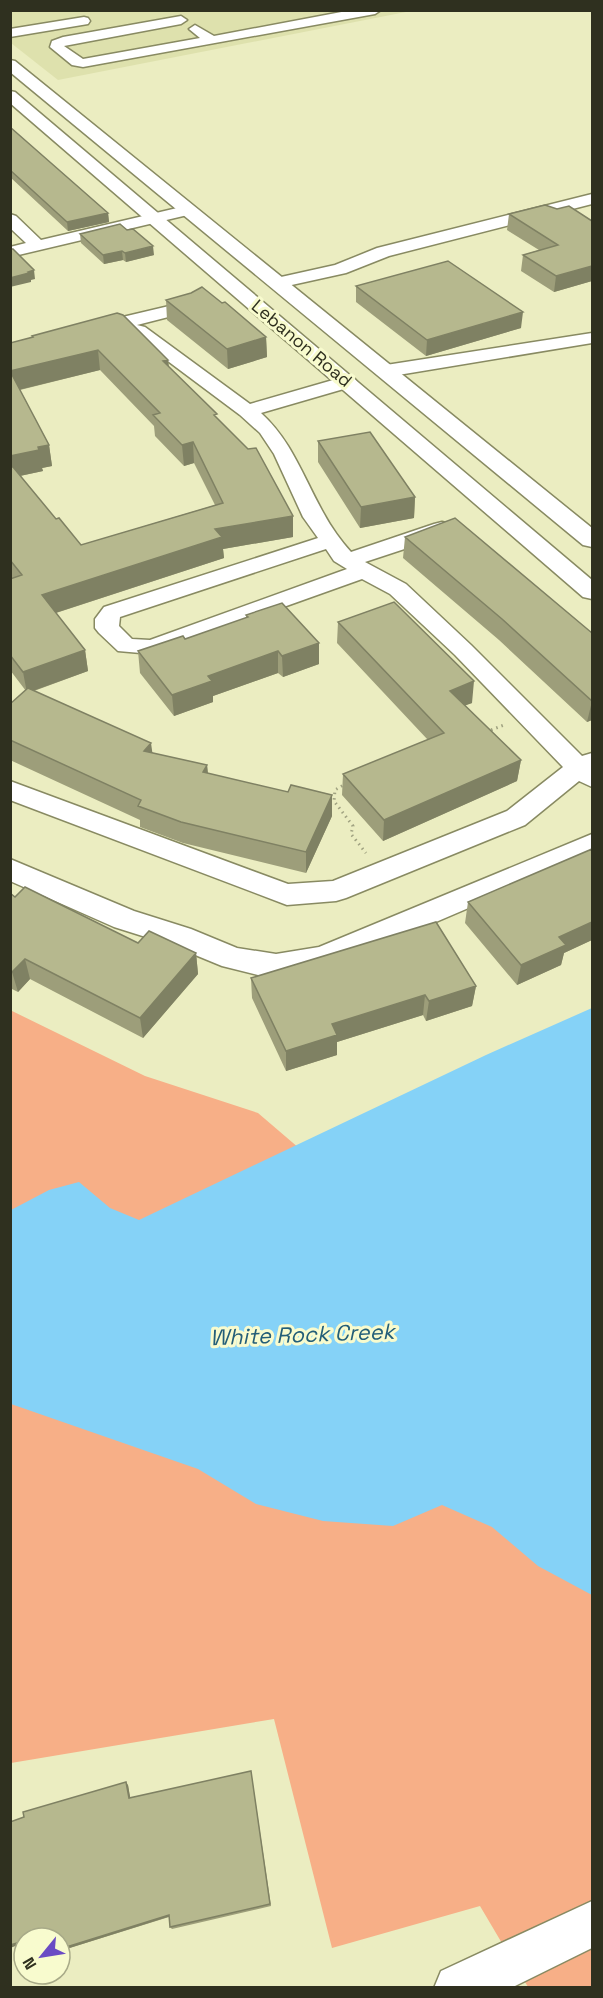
<svg xmlns="http://www.w3.org/2000/svg" width="603" height="1998" viewBox="0 0 603 1998" font-family="'Space Grotesk',sans-serif">
<style>
.built{fill:#dee1ad}
.green{fill:#f7af87}
.water{fill:#85d2f7}
.lines{fill:none;stroke-linecap:round;stroke-linejoin:round}
.minor-casing{stroke:#888a62;stroke-width:3}
.major-casing{stroke:#888a62;stroke-width:3}
.path{stroke:#a0a281;stroke-width:3;stroke-dasharray:1.5 4;stroke-linecap:butt}
.minor{fill:#fff;fill-rule:evenodd}
.major{fill:#fff;fill-rule:evenodd}
.wall{fill:#9d9e7a;fill-rule:evenodd}
.shaded-wall{fill:#7f8163}
.building{fill:#b6b88e;stroke:#7f8163;stroke-width:1.5}
.labels{text-anchor:middle;dominant-baseline:central;stroke-width:6;stroke-linejoin:round;paint-order:stroke}
.far-street-label{font-size:18px;fill:#2f301f;stroke:#f8fbce}
.water-label{font-size:22px;font-style:italic;fill:#235e78;stroke:#f8fbce}
</style>
<rect width="100%" height="100%" fill="#ebedc1"/>
<path class="built" d="M10,11H411L58,80L11,43Z"/>
<path class="green" d="M10,1010L145,1076L258,1113L480,1303L592,1471V1987H528L480,1906L332,1948L274,1719L11,1763Z"/>
<path class="water" d="M592,1008V1595L538,1566L492,1527L442,1505L393,1526L323,1521L256,1504L198,1469L11,1404V1210L49,1190L79,1182L110,1208L139,1220L486,1055Z"/>
<g class="lines">
<defs>
<path id="minor" d="M352,10H381L375,14L83,67L72,65L50,47L52,41L63,37L181,16L187,20L181,24L64,46L83,59L200,38L189,29L195,25L214,36Z
M84,17L88,18L90,21L88,24L10,37V29Z
M592,194V204L389,256L346,273L278,288L272,287L269,283L272,279L335,265L377,248Z
M190,205L198,210L196,213L10,257V247L26,243L10,228V214L16,216L41,240Z
M186,302L192,303L195,307L192,311L137,325L145,327L250,404L340,378H354L357,382L354,386L261,413C292,441 304,479 324,514C331,527 341,541 351,552L434,524L442,522L450,524L453,529L450,534L365,562L406,584L471,645L582,756L592,753V787L579,781L525,825L346,898L336,901L287,905L10,800V781L288,884L333,881L507,811L563,767L455,655L390,594L362,579L152,654L118,651L99,633L95,628V619L104,607L318,538L303,517L274,454L260,433L240,415L133,335L116,330L99,333L93,332L90,328L93,324ZM326,549L334,561L347,569L150,640L132,639L119,626L120,617Z
M592,333V343L386,377L379,375L377,371L379,367L386,365Z
M592,834V855L333,966L276,976L258,975L222,966L171,945L114,927L10,881V859L134,911L191,929L237,948L276,954L319,947Z
M592,1901V1948L511,1988H434L441,1971Z"/>
<path id="major" d="M10,60L15,61L592,528V547L583,545L10,72Z
M10,91L15,92L592,580V599L583,597L10,103Z"/>
</defs>
<use href="#minor" class="minor-casing"/>
<use href="#major" class="major-casing"/>
<path class="path" d="M486,732L504,725
M347,783L335,790L334,801L353,826L351,834L366,853"/>
<use href="#minor" class="minor"/>
<use href="#major" class="major"/>
</g>
<path class="wall" d="M10,127L108,213L109,222L68,231L10,177Z
M557,209L592,221V281L554,292L521,271L523,255L539,250L507,230L509,214Z
M80,234L154,255L126,262L123,260L104,264L81,243Z
M356,286L521,328L426,356L356,302Z
M166,300L266,337L267,357L228,369L167,320Z
M32,336L168,360L169,367L217,418L293,537L223,549L224,558L56,613L85,650L88,671L34,691L152,753L207,765L208,773L332,816L306,873L183,843L140,827V820L10,760V704L26,691L10,670V579L12,578L10,576V343L32,338ZM100,370L154,426L155,436L184,466L194,463L215,505L81,545L56,519L20,476L43,471L42,468L52,466L49,445L20,390Z
M318,441L415,497L414,518L360,528L318,462Z
M405,537L592,633V720L587,722L499,640L403,558Z
M246,615L319,643V664L283,677L278,673L213,696V702L174,716L140,673L138,651L185,639L246,618Z
M338,622L472,703L465,705L521,760L517,781L383,841L342,795L343,774L428,740L337,643Z
M592,849V940L564,953L561,965L517,985L465,923L468,902Z
M10,893L15,897L138,943L196,953L198,974L143,1038L30,979L18,992L10,988Z
M251,978L476,986L472,1006L426,1021L423,1015L337,1042V1055L286,1071L252,998Z
M251,1771L271,1906L172,1929L170,1927L169,1917L60,1951L128,1785L130,1798Z"/>
<path class="shaded-wall" d="M108,213L109,222L68,231L67,222Z
M153,246L154,255L126,262L125,253Z
M122,251L123,260L104,264L103,255Z
M592,266V281L554,292L556,276Z
M34,270L35,279L31,280V282L10,287V278Z
M523,312L521,328L426,356L427,340Z
M266,337L267,357L228,369L227,349Z
M98,350L100,370L14,391L10,371Z
M168,360L170,380L163,361Z
M193,442L194,463L184,466L182,445Z
M49,445L52,466L42,468L43,471L10,478V456L38,447Z
M415,497L414,518L360,528L361,507Z
M293,516V537L223,549L224,558L46,616L42,595L215,529Z
M319,643V664L283,677L282,656Z
M85,650L88,671L27,693L23,672Z
M278,651V673L213,696V702L174,716L172,695L208,676Z
M474,681L472,703L448,712L450,691Z
M592,701V720L587,722Z
M151,743L154,764L144,751Z
M521,760L517,781L383,841L384,820Z
M207,765L209,787L203,772Z
M332,795V816L306,873V852Z
M592,922V940L564,953L561,965L517,985L521,965L559,937Z
M196,953L198,974L143,1038L140,1018Z
M25,959L30,979L18,992L12,972Z
M476,986L472,1006L426,1021L429,1001Z
M425,995L423,1015L337,1042V1055L286,1071V1051L332,1024Z
M126,1782L128,1785L131,1802L129,1798Z
M169,1915L171,1916L60,1951V1949Z
M24,1941V1943L10,1948V1945Z"/>
<path class="building" d="M10,127L108,213L67,222L10,170Z
M545,205L557,209L569,206L592,221V266L556,276L523,255L558,245L509,214Z
M120,224L127,230L133,229L153,246L125,253L122,251L103,255L80,234Z
M10,249H13L34,270L28,272L29,273L10,278Z
M448,261L523,312L427,340L356,286Z
M202,287L222,303L225,302L266,337L227,349L166,300L191,293Z
M117,313L123,315L168,360L163,361L217,414L214,415L248,449L256,448L293,516L215,529L222,537L42,595L85,650L23,672L10,655V579L22,575L10,560V467H13L56,519L59,518L81,545L223,503L193,442L182,445L153,415L160,413L98,350L10,371V343L33,337L32,336Z
M10,371L49,445L38,447L39,450L10,456Z
M370,432L415,497L361,507L318,441Z
M455,518L592,633V701L502,619L405,537Z
M394,602L474,681L450,691L521,760L384,820L343,774L444,733L338,622Z
M282,603L319,643L282,656L278,651L208,676L212,681L172,695L138,651L183,636L185,639L248,617L246,615Z
M28,688L151,743L144,751L207,765L203,772L288,792L291,785L332,795L306,852L181,822L138,806L141,800L10,740V704Z
M592,849V922L559,937L566,945L521,965L468,902Z
M25,887L138,943L149,931L196,953L140,1018L25,959L12,972L10,971V893L15,897Z
M436,922L476,986L429,1001L425,995L332,1024L337,1035L286,1051L251,978Z
M251,1771L270,1904L170,1927L169,1915L60,1949V1938H39V1936L32,1938H24V1941L10,1945V1822L24,1817L23,1812L126,1782L129,1798Z"/>
<g class="labels">
<g class="far-street-label">
<text transform="translate(302 343) rotate(40)">Lebanon Road</text>
</g>
<g class="water-label">
<text transform="translate(302 1334) rotate(-2)">White Rock Creek</text>
</g>
</g>
<rect width="603" height="1998" fill="none" stroke="#2f301f" stroke-width="24"/>
<g transform="translate(42 1956) rotate(240)"><circle r="28" fill="#f8fbce" stroke="#a8aa88" stroke-width="1.5"/>
<path d="M0-4.5L10 22L0 15L-10 22Z" fill="#6a4bc4"/>
<text y="-9" font-size="16" font-weight="bold" text-anchor="middle" fill="#2f301f">N</text>
</g>
</svg>
